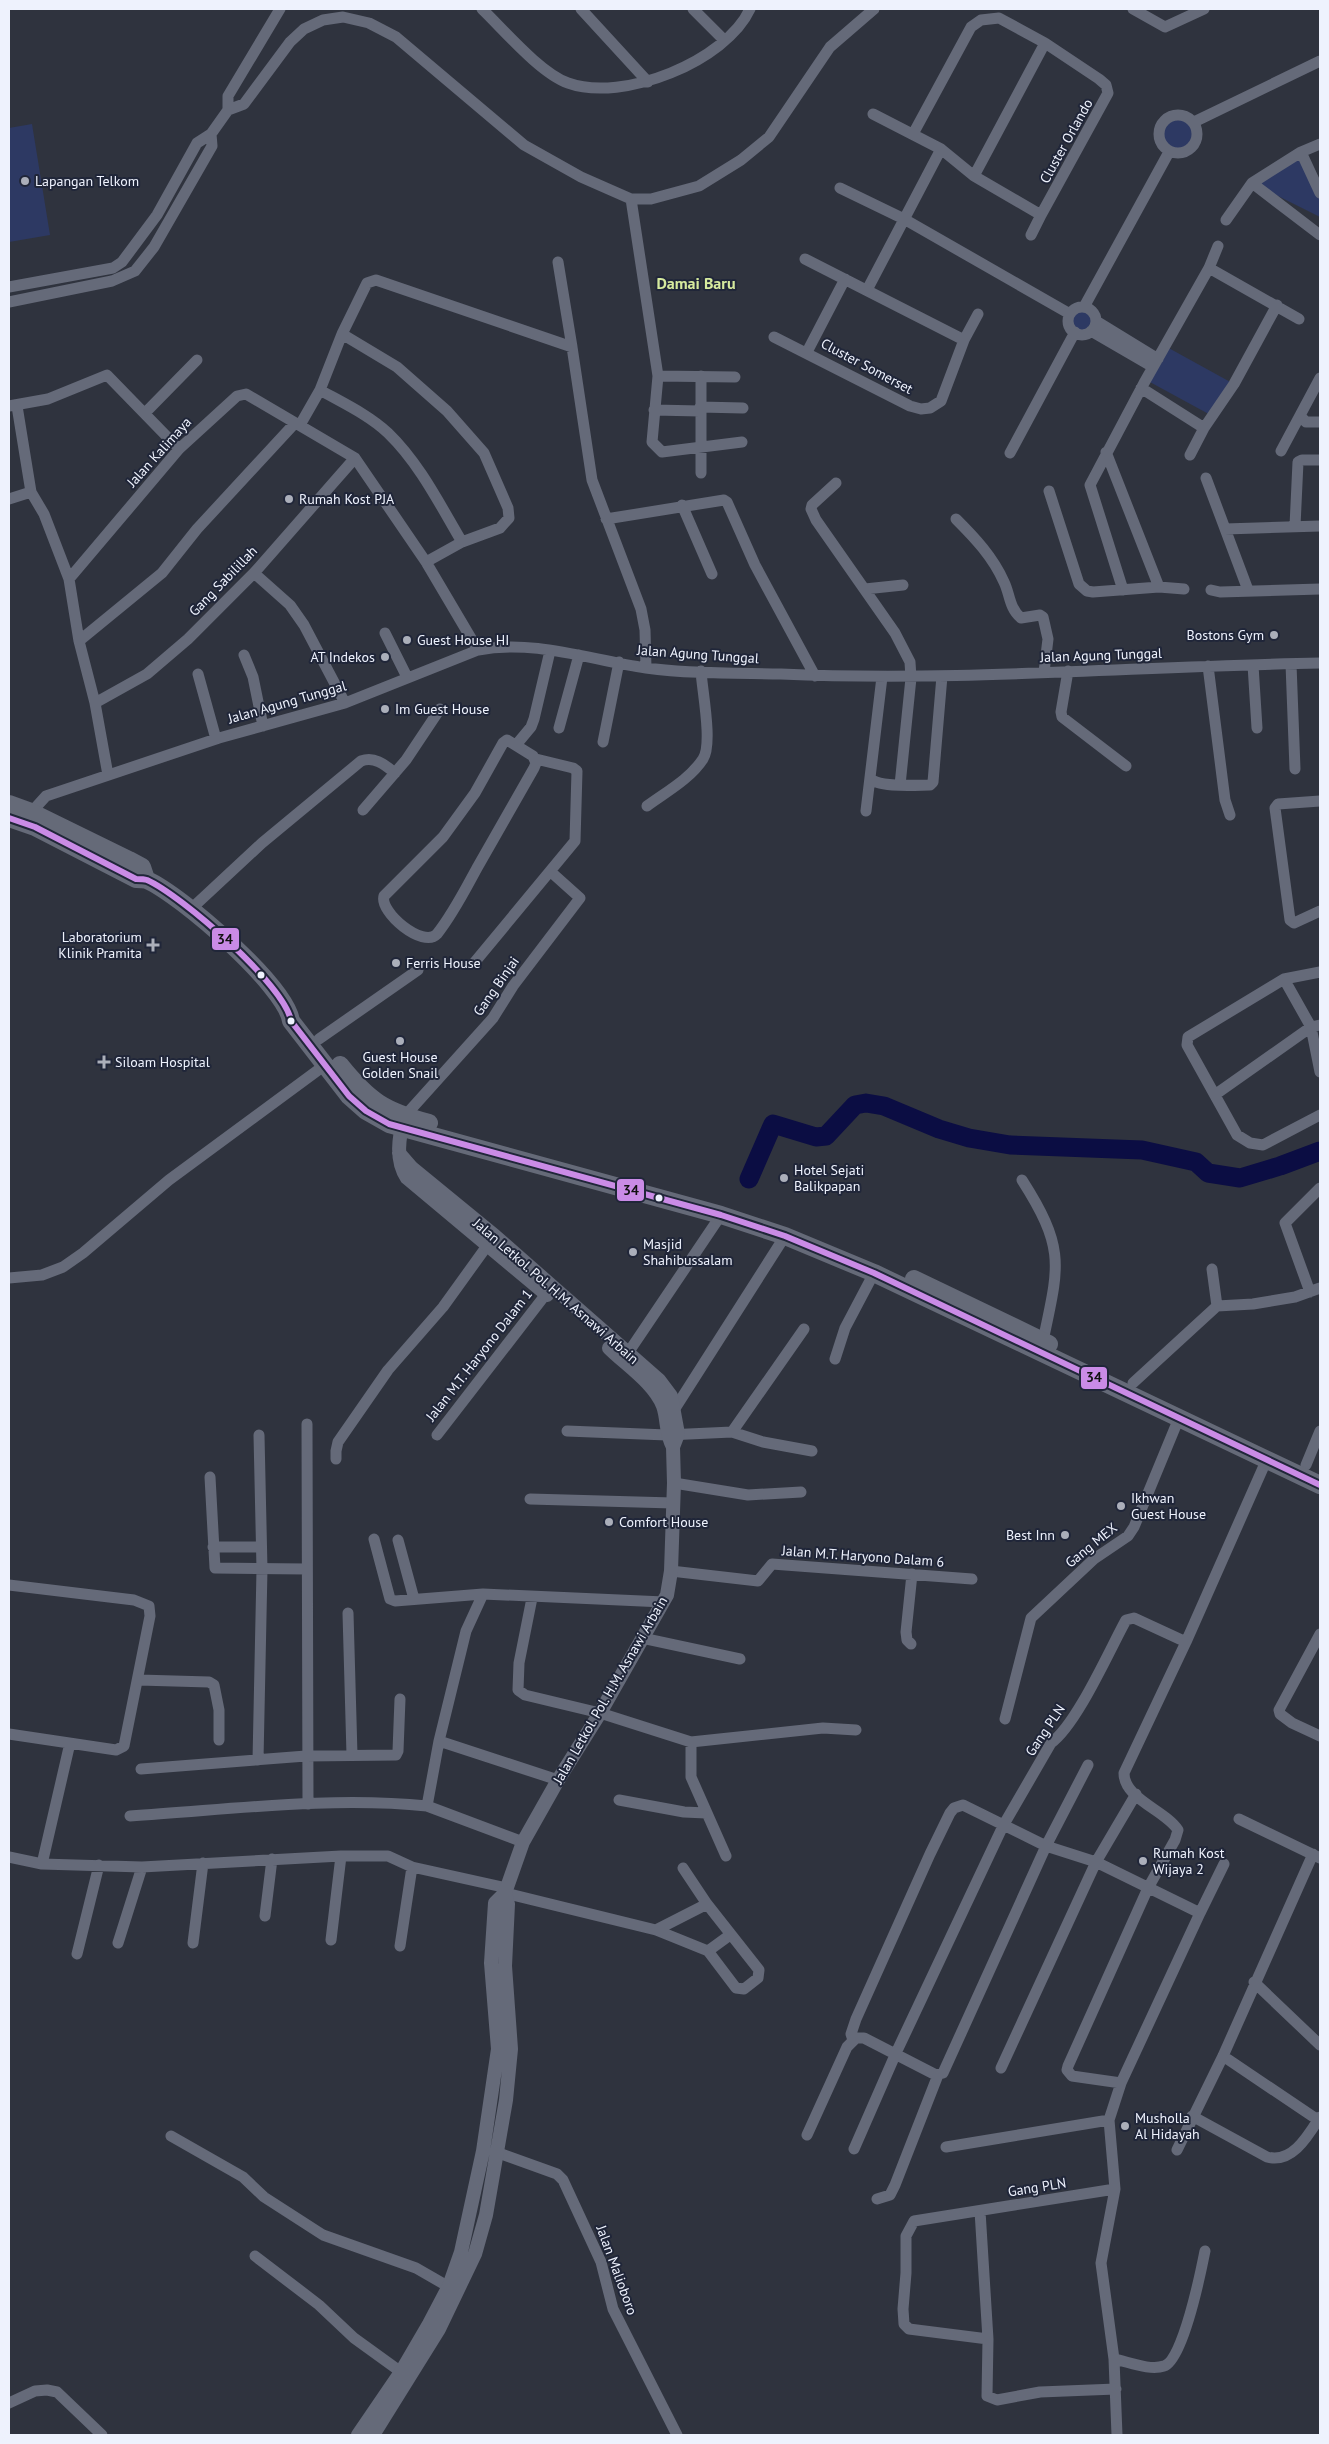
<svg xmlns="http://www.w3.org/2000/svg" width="1329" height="2444" viewBox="0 0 1329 2444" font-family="'PT Sans',sans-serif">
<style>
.green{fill:#2d3963}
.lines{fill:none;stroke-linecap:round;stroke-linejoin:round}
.river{stroke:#0b0d43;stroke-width:19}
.minor{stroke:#656a79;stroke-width:11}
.tertiary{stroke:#656a79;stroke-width:14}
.primary{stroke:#656a78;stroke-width:18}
.bus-1-casing{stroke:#202639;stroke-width:10}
.bus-1{stroke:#ca8be6;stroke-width:6}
.poi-dot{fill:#abafba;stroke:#202639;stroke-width:2}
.bus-dot{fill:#eef2fd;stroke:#202639;stroke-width:2}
.labels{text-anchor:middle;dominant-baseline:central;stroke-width:4;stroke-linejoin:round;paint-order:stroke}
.street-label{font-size:14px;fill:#eef2fd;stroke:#202639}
.poi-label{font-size:14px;fill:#eef2fd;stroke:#202639;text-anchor:start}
.quarter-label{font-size:16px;font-weight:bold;fill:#d6ea9e;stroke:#202639}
.line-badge{stroke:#202639;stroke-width:2}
.pale-badge-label{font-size:14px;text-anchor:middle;font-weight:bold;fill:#111}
</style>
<rect width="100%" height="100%" fill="#2f333e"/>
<path class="green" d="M1162 134a16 16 0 1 1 32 0a16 16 0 1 1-32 0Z
M32,124L50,235L9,242V128Z
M1301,152L1320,193V217L1252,183Z
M1070 321a12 12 0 1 1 24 0a12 12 0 1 1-24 0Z
M1165,346L1234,384L1216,418L1148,381Z"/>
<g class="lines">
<path class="river" d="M749,1179L773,1124L816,1137L826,1136L855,1105L866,1103L884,1106L939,1129L969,1138L1010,1145L1142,1150L1196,1162L1208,1173L1240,1178L1280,1166L1320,1151"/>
<path class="minor" d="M482,9C504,30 540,73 568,83C623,103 726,61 750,9
M581,9L648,82
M693,9L724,40
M1133,9L1165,27L1204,9
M228,110L244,104L290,42L304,29L323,20L343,17L369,23L396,37L524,145L581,177L631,199H651L699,186L741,160L769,137L830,47L874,9
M873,114L941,149L974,176L1041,215L1108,93L1106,85L1099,79L1045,43L999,18L981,20L971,27L913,134
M1159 134a19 19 0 1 1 38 0a19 19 0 1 1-38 0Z
M1194,122L1320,61
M1301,152L1320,193
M974,176L1045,43
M1252,183L1320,235
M840,188L904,219L1070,314
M631,199L658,376L652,442L662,452L742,442
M1226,220L1252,183L1301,152L1320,144
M1031,235L1041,215
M805,259L964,340
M1209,268L1299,319
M9,287L113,268L122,262L157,215L197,143L211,134L228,110V96L280,9
M867,290L941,149
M9,302L112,281L135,271L154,247L212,146L211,134
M1084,307L1169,152
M1068 321a14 14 0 1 1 28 0a14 14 0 1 1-28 0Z
M1096,321L1158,359
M1091,331L1153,367
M342,334L397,367L447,411L484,453L508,508L509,518L500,528L462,542L426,562
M774,337L910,406L921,409L930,408L941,401L964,340L978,314
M572,347L592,480L641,609L645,630L646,668
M807,352L845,279
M658,376L735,377
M1141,388L1204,428
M320,390C343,403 369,415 388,433C420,464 440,505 462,542
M9,406L48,399L107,375L179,449
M17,406L31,492L44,514L69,579L79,641L95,703L108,775
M700,407L743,408
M654,410L700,411
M145,413L197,360
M1301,417L1306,422H1320
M300,425L320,390L342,334L367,283L376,280L572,347L558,262
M1281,451L1320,378
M1106,452L1159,587
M1010,453L1075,332
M1190,455L1204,428L1234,384L1277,305
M701,473V376
M1206,478L1248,590
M836,483L812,505L811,509L816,520L895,633L910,662L911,678L900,785
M1049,491L1079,584L1087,591L1093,592L1159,587L1184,589
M9,499L31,492
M682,505L712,574
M606,519L724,500L727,502L755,565L815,676
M956,519C975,538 993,557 1004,582C1010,594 1009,608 1021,618L1040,615L1043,617L1048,639L1044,672
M1295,526L1298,462L1302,460H1320
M1225,529L1320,526
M254,573L290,605L304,625L345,703
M69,579L179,449L237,396L246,394L355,458L426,562L478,650
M865,589L903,585
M1123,590L1090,485L1144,383L1209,268L1218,246
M1211,590L1220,592L1320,589
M385,633L407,677
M79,641L162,573L197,529L295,423
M244,655L253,677L263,726
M1291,664L1295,769
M1253,665L1257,728
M1208,666L1225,800L1230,815
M1068,671L1061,712L1062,717L1126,766
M198,674L216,739
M95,703L147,674L188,639L254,573L355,458
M559,728L579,655
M507,740L533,756L536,763L534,768C515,801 496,835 477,868C465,890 453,914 437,934C423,949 379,912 384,896L443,837L475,793L503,743Z
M603,742L619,662
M516,745L531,727L534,719L550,651
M870,778C878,788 917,785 930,785L933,782L942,676
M1320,801L1278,804L1275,808L1290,920L1294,923L1320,911
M647,806C666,792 690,779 703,759C713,744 702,690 701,671
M363,810L406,760L440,709
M866,811L882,677
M27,817L46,796L219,738L345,703L478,650C534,639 590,660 646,668C690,674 737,673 781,674C961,682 1141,666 1320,663
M191,909L262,843L361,761C375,756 385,765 395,773
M474,963L575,841L577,771L573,768L536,759
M1320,972L1284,979L1188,1037L1187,1045L1237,1135L1250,1143L1263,1145L1320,1115
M1284,979L1311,1027L1320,1072
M319,1039L418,970
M1216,1094L1311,1027L1320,1025
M404,1117L493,1018L513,986L580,898L551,872
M1022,1180C1066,1249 1059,1265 1043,1341
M1212,1269L1217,1306
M9,1278L42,1275L63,1267L83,1253L169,1180L325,1065
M1310,1292L1285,1223L1320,1188
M628,1353L721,1215
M835,1359L845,1328L874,1273
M1133,1383L1217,1306L1253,1304L1295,1297L1320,1288
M674,1410L785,1236
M307,1424L308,1804
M567,1431L667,1435L732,1432L804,1329
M732,1432L763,1442L812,1451
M437,1435L546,1294
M336,1459V1451L338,1442L388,1370L443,1307L492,1239
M1306,1465L1320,1431
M210,1477L215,1568L307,1569
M674,1483L748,1495L801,1492
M530,1499L673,1503
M374,1539L390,1599L395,1601L483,1594L664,1602
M398,1540L414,1599
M213,1547H261
M671,1571L758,1581L772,1564L972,1579
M9,1585L134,1600L149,1606L150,1616L124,1746L116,1750L9,1734
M483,1594L466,1631L439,1741L427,1806L523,1842
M532,1598L519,1663L518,1690L525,1695L600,1713L691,1742L823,1728L856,1730
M348,1613L352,1755
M1320,1634L1279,1710L1280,1714L1292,1723L1320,1736
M642,1638L740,1659
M911,1644L907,1640L906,1632L912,1574
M139,1680L209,1682L214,1685L219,1710V1740
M1005,1719L1031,1618L1094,1559L1128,1536L1134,1527L1179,1418
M439,1741L558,1780
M691,1742V1777L726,1856
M258,1760L262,1569L259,1435
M141,1769L306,1756L396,1755L398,1751L400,1699
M619,1800L684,1812L706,1813
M130,1816C228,1810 329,1796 427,1806
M1239,1819L1320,1858
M9,1857L42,1864L142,1867L341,1856H388L412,1867L507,1888
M42,1864L70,1743
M505,1893L656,1930L708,1951L736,1988L744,1989L758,1978L759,1970L707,1904L683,1868
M1200,1913L1224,1864
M265,1916L272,1859
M656,1930L707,1904
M331,1940L341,1856
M118,1943L142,1867
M193,1943L203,1863
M400,1946L412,1867
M708,1951L730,1935
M77,1954L99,1865
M1254,1982L1320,2045
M853,2040L851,2034L856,2019L930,1854L950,1813L954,1808L963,1805L1046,1846L1096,1862L1200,1913L1121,2083L1109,2120L1115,2189L914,2221L906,2236V2273L903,2309L904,2324L909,2329L988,2339
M1223,2056L1318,2120
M1001,2068L1096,1862L1136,1794
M1121,2083L1072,2076L1067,2070L1068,2066L1148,1888L1175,1840L1178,1830C1165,1810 1124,1799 1124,1773L1186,1642L1267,1459
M1192,2116L1267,2157C1292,2164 1308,2136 1320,2117
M807,2135L847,2047L856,2038H864L936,2075L943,2073L1046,1846L1088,1765
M171,2136L243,2177L264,2197L323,2235L416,2268L456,2291
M946,2147L1109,2120
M854,2149L896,2053L1003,1826L1051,1743C1077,1724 1109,1651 1126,1620L1134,1618L1186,1642
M1177,2150L1223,2056L1313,1854
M496,2152L557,2174L563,2180L601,2262L613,2309L677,2435
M1115,2189L1101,2263L1114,2359L1117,2435
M877,2199L890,2195L895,2185L938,2075
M980,2211L988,2339L987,2396L997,2400L1040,2392L1116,2389
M255,2256L319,2305L354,2338L401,2372
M1114,2359C1129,2362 1150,2371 1164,2366C1183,2361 1201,2271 1205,2251
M9,2403L35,2391L47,2390L57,2392L102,2435"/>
<path class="tertiary" d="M404,1117C399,1137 395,1160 407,1178L547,1295
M609,1348C626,1365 654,1383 663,1406C668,1420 665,1433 673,1447
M358,2435L401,2372L429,2324L449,2286L461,2252L483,2151L498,2049L491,1963L495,1903L505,1893L523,1842L558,1780L600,1713L667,1595L671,1571L674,1483L673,1447L678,1434L671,1396L659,1380L495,1236L412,1168L399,1153
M373,2435L439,2329L475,2254L486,2215L506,2100L511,2049L505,1966L508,1904L505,1893"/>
<path class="primary" d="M9,804L31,812L129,860L142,867L146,879
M9,818L35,827L136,879C139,879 144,879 147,880C181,895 286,986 291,1021L349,1096L366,1111L389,1124L721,1215L785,1236L874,1273L1320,1485
M340,1065C369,1101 384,1111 429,1123
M914,1279L1049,1344"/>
<defs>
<path id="bus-1" d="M9,818L35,827L136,879C139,879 144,879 147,880C181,895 286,986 291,1021L349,1096L366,1111L389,1124L721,1215L785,1236L874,1273L1320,1485"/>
</defs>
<use href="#bus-1" class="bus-1-casing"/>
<use href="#bus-1" class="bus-1"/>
</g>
<g class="poi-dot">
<circle cx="25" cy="181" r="5"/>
<circle cx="289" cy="499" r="5"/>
<circle cx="1274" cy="635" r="5"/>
<circle cx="407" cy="640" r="5"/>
<circle cx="385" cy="657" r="5"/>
<circle cx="385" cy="709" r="5"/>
<path d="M150.5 937.5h5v5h5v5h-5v5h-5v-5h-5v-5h5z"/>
<circle cx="396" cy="963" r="5"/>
<circle cx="400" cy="1041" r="5"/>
<path d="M101.5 1054.5h5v5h5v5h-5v5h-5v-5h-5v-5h5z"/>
<circle cx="784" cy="1178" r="5"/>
<circle cx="633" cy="1252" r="5"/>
<circle cx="1121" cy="1506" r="5"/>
<circle cx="609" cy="1522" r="5"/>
<circle cx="1065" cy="1535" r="5"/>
<circle cx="1143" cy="1861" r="5"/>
<circle cx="1125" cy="2126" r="5"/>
</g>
<g class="bus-dot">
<circle cx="261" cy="975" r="4.5"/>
<circle cx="291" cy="1021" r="4.5"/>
<circle cx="659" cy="1198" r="4.5"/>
</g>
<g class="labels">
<g class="street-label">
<text transform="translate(1066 141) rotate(-61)">Cluster Orlando</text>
<text transform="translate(867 366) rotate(28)">Cluster Somerset</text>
<text transform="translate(159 452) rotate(-48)">Jalan Kalimaya</text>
<text transform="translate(223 581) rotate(-46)">Gang Sabilillah</text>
<text transform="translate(698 654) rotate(4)">Jalan Agung Tunggal</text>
<text transform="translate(1101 655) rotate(-2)">Jalan Agung Tunggal</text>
<text transform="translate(287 702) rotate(-16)">Jalan Agung Tunggal</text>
<text transform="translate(496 986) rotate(-55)">Gang Binjai</text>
<text transform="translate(556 1291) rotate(41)">Jalan Letkol. Pol. H.M. Asnawi Arbain</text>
<text transform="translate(479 1355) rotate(-52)">Jalan M.T. Haryono Dalam 1</text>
<text transform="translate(1091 1545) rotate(-39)">Gang MEX</text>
<text transform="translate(863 1556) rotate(4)">Jalan M.T. Haryono Dalam 6</text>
<text transform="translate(610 1690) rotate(-60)">Jalan Letkol. Pol. H.M. Asnawi Arbain</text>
<text transform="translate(1045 1730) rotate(-56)">Gang PLN</text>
<text transform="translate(1037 2187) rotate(-9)">Gang PLN</text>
<text transform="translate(617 2270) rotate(70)">Jalan Malioboro</text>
</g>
<g class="poi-label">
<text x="35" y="181">Lapangan Telkom</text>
<text x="299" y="499">Rumah Kost PJA</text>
<text x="1264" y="635" text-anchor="end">Bostons Gym</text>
<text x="417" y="640">Guest House HI</text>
<text x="375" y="657" text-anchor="end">AT Indekos</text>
<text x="395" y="709">Im Guest House</text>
<text x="142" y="937" text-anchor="end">Laboratorium<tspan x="142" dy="16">Klinik Pramita</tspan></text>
<text x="406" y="963">Ferris House</text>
<text x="400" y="1057" text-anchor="middle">Guest House<tspan x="400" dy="16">Golden Snail</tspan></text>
<text x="115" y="1062">Siloam Hospital</text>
<text x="794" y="1170">Hotel Sejati<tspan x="794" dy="16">Balikpapan</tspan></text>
<text x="643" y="1244">Masjid<tspan x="643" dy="16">Shahibussalam</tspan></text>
<text x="1131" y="1498">Ikhwan<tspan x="1131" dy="16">Guest House</tspan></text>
<text x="619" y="1522">Comfort House</text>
<text x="1055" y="1535" text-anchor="end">Best Inn</text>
<text x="1153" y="1853">Rumah Kost<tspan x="1153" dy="16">Wijaya 2</tspan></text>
<text x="1135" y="2118">Musholla<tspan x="1135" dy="16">Al Hidayah</tspan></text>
</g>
<g class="quarter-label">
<text x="696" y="283">Damai Baru</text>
</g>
</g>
<g class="line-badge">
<rect x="211" y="927" width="29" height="24" rx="5" fill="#ca8be6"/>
<rect x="616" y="1178" width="29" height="24" rx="5" fill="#ca8be6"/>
<rect x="1080" y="1366" width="28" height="24" rx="5" fill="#ca8be6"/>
</g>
<g class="pale-badge-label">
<text x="225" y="944">34</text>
<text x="631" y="1195">34</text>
<text x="1094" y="1382">34</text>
</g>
<rect width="1329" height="2444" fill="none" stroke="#eef2fd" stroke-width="20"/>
</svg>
